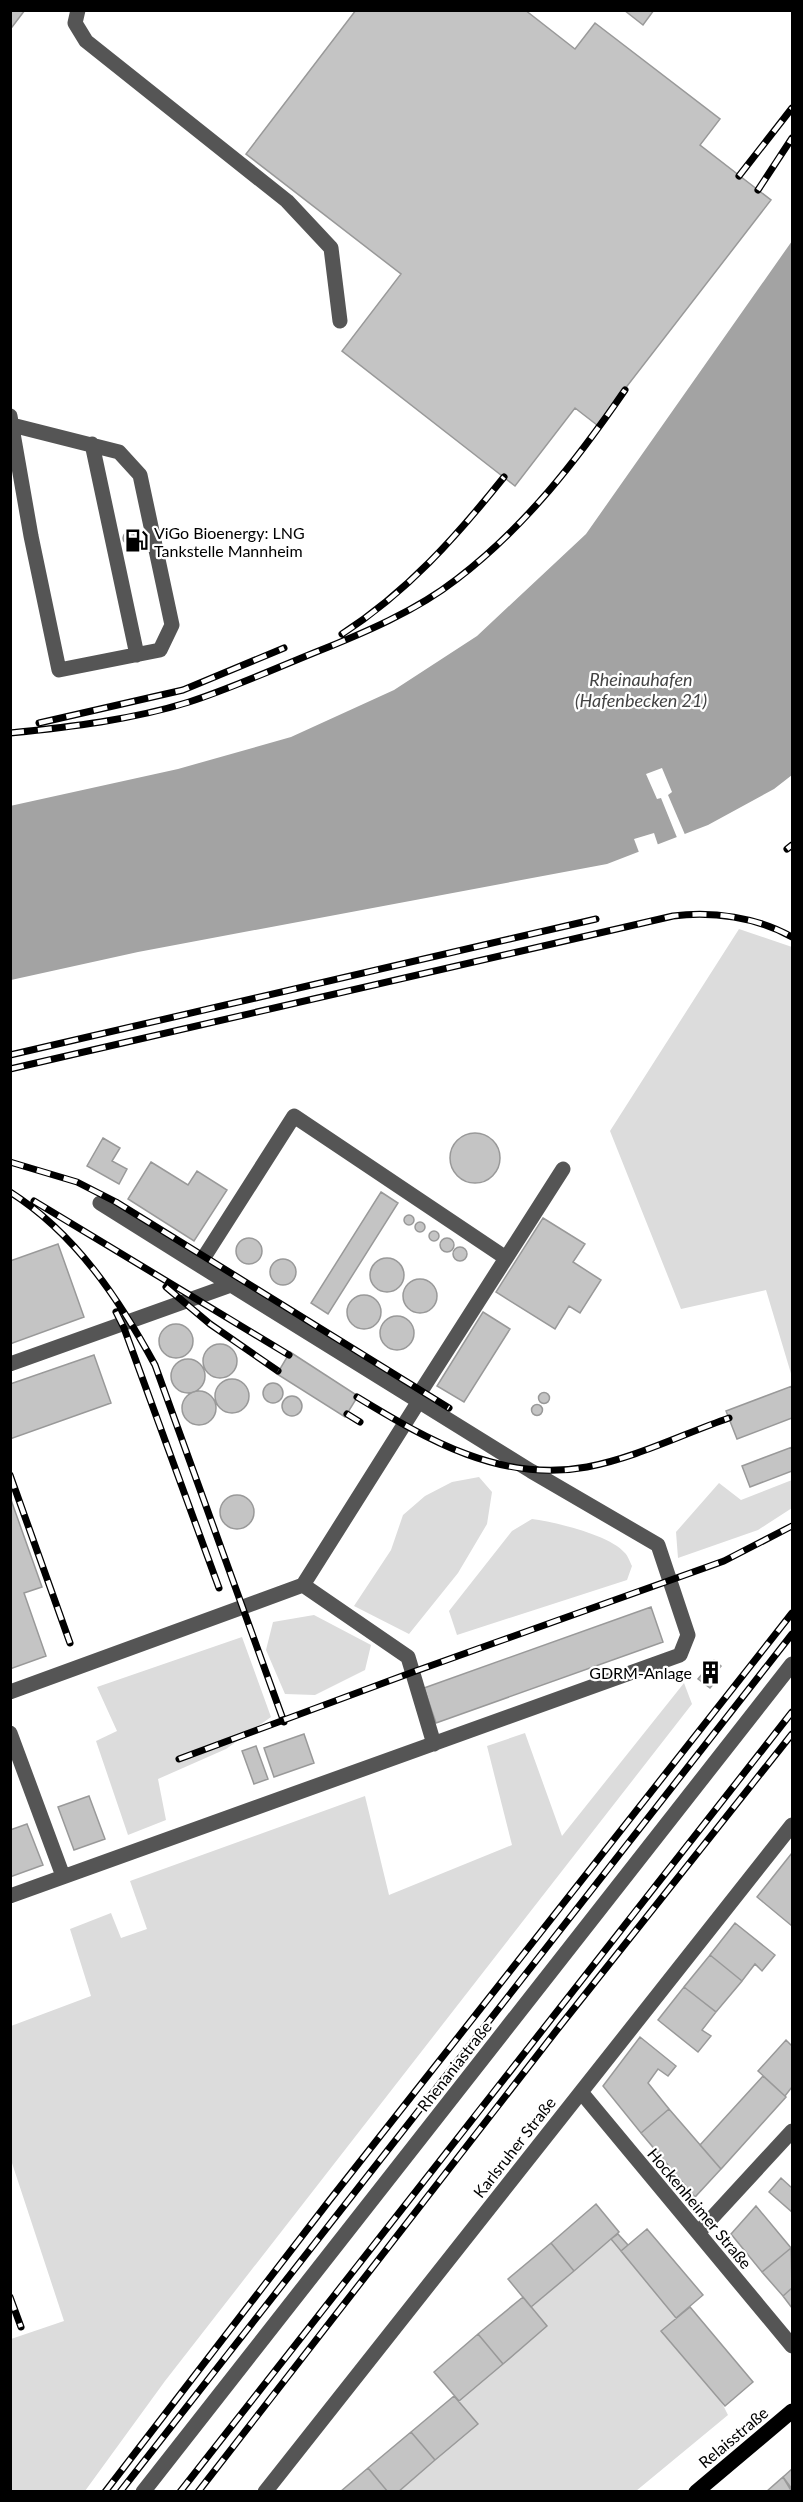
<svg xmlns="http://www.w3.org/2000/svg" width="803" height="2502" viewBox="0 0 803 2502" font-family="Lato,sans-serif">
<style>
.green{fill:#dcdcdc}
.water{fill:#a3a3a3}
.pier{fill:#fff}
.building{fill:#c4c4c4;stroke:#999;stroke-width:1.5}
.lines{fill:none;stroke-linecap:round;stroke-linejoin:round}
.minor{stroke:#555;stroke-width:15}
.major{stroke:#000;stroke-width:15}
.tram{stroke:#000;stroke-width:1.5}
.rail-casing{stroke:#000;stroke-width:7}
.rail{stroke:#fff;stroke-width:4.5;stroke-dasharray:14;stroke-linecap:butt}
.labels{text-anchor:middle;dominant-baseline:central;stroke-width:4.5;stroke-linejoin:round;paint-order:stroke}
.poi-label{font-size:16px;fill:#000;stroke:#fff;text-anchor:start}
.street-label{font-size:16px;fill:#000;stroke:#fff}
.water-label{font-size:18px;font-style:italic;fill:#444;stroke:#fff}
</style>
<rect width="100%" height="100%" fill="#fff"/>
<path class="green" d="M739,929L792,947V1377L766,1290L681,1309L610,1131Z
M479,1477L492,1492L487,1524L458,1573L409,1634L354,1606L391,1550L403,1515L425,1496L452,1482Z
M792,1480V1508L758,1530L678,1558L676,1532L719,1483L741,1500Z
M532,1519C555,1522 610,1535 625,1553C628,1556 630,1562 632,1566L627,1580L457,1635L449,1611L512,1531Z
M314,1615L371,1645L365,1670L315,1695L285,1694L266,1650L273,1622Z
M242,1637L271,1717L226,1749L158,1779L166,1820L128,1835L96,1741L117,1731L97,1687Z
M684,1683L692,1704L165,2381L85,2491H11V2339L64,2321L11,2160V2026L91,1996L70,1929L111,1913L121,1938L147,1929L130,1881L365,1796L389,1895L512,1845L487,1746L525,1733L562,1836Z
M611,2239L676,2318L662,2331L722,2403L728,2415L636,2491L398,2492L477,2424L459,2401L547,2326L531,2307Z"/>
<path class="water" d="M792,241V775L774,789L708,825L607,864L138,952L11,980L10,806L178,769L291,737L394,690L477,636L586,534Z"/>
<path class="pier" d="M662,768L672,792L668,795L686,837L678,840L661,798L657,799L646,774Z
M654,833L659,848L640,855L634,839Z"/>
<path class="building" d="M10,10H25L12,27L10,26Z
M356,10H525L575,49L595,23L720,119L700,145L771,200L597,425L575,408L515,486L342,351L401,274L246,154Z
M624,10H654L643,25Z
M123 538a6 6 0 1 1 12 0a6 6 0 1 1-12 0Z
M450 1158a25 25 0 1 1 50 0a25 25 0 1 1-50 0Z
M103,1138L120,1148L112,1161L127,1169L119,1184L87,1166Z
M151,1162L188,1185L197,1171L227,1190L194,1241L128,1199Z
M381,1192L398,1203L328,1314L311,1303Z
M404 1220a5 5 0 1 1 10 0a5 5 0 1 1-10 0Z
M543,1218L585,1244L573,1262L601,1280L580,1313L569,1306L555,1329L496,1292Z
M415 1227a5 5 0 1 1 10 0a5 5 0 1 1-10 0Z
M429 1236a5 5 0 1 1 10 0a5 5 0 1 1-10 0Z
M440 1245a7 7 0 1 1 14 0a7 7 0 1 1-14 0Z
M236 1251a13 13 0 1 1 26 0a13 13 0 1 1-26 0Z
M58,1244L84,1317L10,1344V1261Z
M453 1254a7 7 0 1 1 14 0a7 7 0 1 1-14 0Z
M370 1275a17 17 0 1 1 34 0a17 17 0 1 1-34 0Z
M270 1272a13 13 0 1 1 26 0a13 13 0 1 1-26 0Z
M403 1296a17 17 0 1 1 34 0a17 17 0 1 1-34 0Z
M347 1312a17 17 0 1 1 34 0a17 17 0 1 1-34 0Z
M483,1312L510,1329L464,1402L437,1386Z
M380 1333a17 17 0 1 1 34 0a17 17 0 1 1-34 0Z
M159 1341a17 17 0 1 1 34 0a17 17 0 1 1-34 0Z
M203 1361a17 17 0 1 1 34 0a17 17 0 1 1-34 0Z
M290,1352L358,1396L345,1417L277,1374Z
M94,1355L111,1403L10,1439V1384Z
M171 1376a17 17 0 1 1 34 0a17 17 0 1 1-34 0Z
M215 1396a17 17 0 1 1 34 0a17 17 0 1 1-34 0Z
M263 1393a10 10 0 1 1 20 0a10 10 0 1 1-20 0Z
M792,1386V1418L737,1439L726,1411Z
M182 1408a17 17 0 1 1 34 0a17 17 0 1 1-34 0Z
M538.5 1398a5.5 5.5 0 1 1 11 0a5.5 5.5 0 1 1-11 0Z
M282 1406a10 10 0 1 1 20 0a10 10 0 1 1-20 0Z
M531.5 1410a5.5 5.5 0 1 1 11 0a5.5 5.5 0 1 1-11 0Z
M792,1447V1471L750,1487L742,1466Z
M220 1512a17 17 0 1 1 34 0a17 17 0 1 1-34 0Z
M10,1497L42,1587L24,1593L46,1656L10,1669Z
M651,1607L663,1642L436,1723L424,1688Z
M714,1660L721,1666L711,1678L716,1681L710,1688L698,1679Z
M304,1734L314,1763L274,1777L264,1748Z
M256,1746L268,1779L254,1784L242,1751Z
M89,1796L105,1839L74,1850L58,1807Z
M27,1824L43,1865L10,1877V1830Z
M792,1853V1926L757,1897Z
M735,1923L775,1955L762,1971L755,1964L742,1981L710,1955Z
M710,1955L742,1981L716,2012L684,1987Z
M684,1987L716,2012L702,2030L711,2036L698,2052L658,2020Z
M640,2037L676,2066L668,2076L658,2069L648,2083L669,2109L641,2133L603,2086Z
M786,2040L792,2046V2087L785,2096L758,2071Z
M763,2076L786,2097L721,2169L700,2145Z
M669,2109L721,2169L695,2197L641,2133Z
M781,2178L792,2188V2212L769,2192Z
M596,2204L619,2232L574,2271L551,2243Z
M756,2206L791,2248L762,2272L731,2234Z
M647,2229L703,2295L676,2318L621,2251Z
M618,2234L628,2245L621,2251L611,2239Z
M551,2243L574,2271L531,2307L508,2279Z
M791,2248L792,2288L783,2296L762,2272Z
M792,2288V2308L783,2296Z
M523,2297L547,2326L503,2364L478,2334Z
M690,2307L753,2382L725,2406L661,2331Z
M478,2334L503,2364L459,2401L434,2372Z
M454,2396L478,2424L435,2460L411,2432Z
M411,2432L435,2460L398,2492H388L368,2468Z
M368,2468L388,2492H340Z
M792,2469V2489L783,2477Z
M783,2477L792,2492H766Z"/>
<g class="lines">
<path class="minor" d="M78,10L75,23L86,41L287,201L331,248L340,321
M10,416L31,536L59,670L160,650L172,625L140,475L119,452L12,425
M92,444L137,655
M100,1203L231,1285
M199,1265L294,1116L506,1258
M10,1364L231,1285L531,1471L658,1545L688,1635L680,1655L10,1896
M416,1399L563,1169
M303,1585L419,1401
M10,1692L303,1585L408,1657L434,1744
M10,1733L63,1876
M581,2092L792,2346
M698,2233L792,2131
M143,2492L792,1664
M265,2492L792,1825"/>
<path class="major" d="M696,2492L792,2411"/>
<path class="tram" d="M689,2492L792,2406"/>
<defs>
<path id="rail" d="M739,176L792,108
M758,190L792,138
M342,634C407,592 456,537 504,477
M39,723L183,690L284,648
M10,733C71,727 131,720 189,702C232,688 274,669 316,652C364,633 416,611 457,579C525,527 577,460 625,390
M787,849L792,845
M10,1055L596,919
M10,1069L673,916C712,911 757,917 792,937
M10,1162L77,1182L116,1202L449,1408
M10,1192C75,1233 119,1299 155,1365L284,1722
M34,1201L289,1355
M166,1287L210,1324L278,1371
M116,1312L124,1328L219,1588
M357,1397C428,1440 501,1483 587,1467C635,1458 683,1434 729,1418
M347,1414L360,1422
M10,1475L70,1643
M179,1759L413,1672L724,1561L792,1526
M10,2297L21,2327
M105,2492L329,2201L792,1613
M120,2492L792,1634
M180,2492L792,1712
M198,2492L560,2026L792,1734"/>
</defs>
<use href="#rail" class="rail-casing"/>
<use href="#rail" class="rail"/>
</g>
<defs>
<symbol id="fuel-bare" viewBox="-9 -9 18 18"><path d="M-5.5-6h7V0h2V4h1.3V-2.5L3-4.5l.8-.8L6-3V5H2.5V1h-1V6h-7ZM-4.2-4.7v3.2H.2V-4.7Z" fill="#000" stroke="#fff" stroke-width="2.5" paint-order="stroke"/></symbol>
<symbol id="building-bare" viewBox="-9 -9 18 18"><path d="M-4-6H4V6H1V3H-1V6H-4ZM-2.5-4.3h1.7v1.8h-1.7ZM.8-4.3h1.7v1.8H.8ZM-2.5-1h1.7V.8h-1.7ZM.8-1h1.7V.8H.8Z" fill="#000" stroke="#fff" stroke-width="2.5" paint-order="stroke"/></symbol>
</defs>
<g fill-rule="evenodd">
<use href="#fuel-bare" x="120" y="524" width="33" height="33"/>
<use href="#building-bare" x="694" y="1656" width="33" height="33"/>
</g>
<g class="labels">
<g class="poi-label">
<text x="154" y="532">ViGo Bioenergy: LNG<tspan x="154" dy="18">Tankstelle Mannheim</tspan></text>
<text x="692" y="1672" text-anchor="end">GDRM-Anlage</text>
</g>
<g class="street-label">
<text transform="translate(454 2066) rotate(-52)">Rhenaniastraße</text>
<text transform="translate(514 2147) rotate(-52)">Karlsruher Straße</text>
<text transform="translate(700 2208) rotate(50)">Hockenheimer Straße</text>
<text transform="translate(733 2437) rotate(-40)">Relaisstraße</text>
</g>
<g class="water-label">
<text x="641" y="679">Rheinauhafen<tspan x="641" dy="21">(Hafenbecken 21)</tspan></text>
</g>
</g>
<rect width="803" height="2502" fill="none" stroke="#000000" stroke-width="24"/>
</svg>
